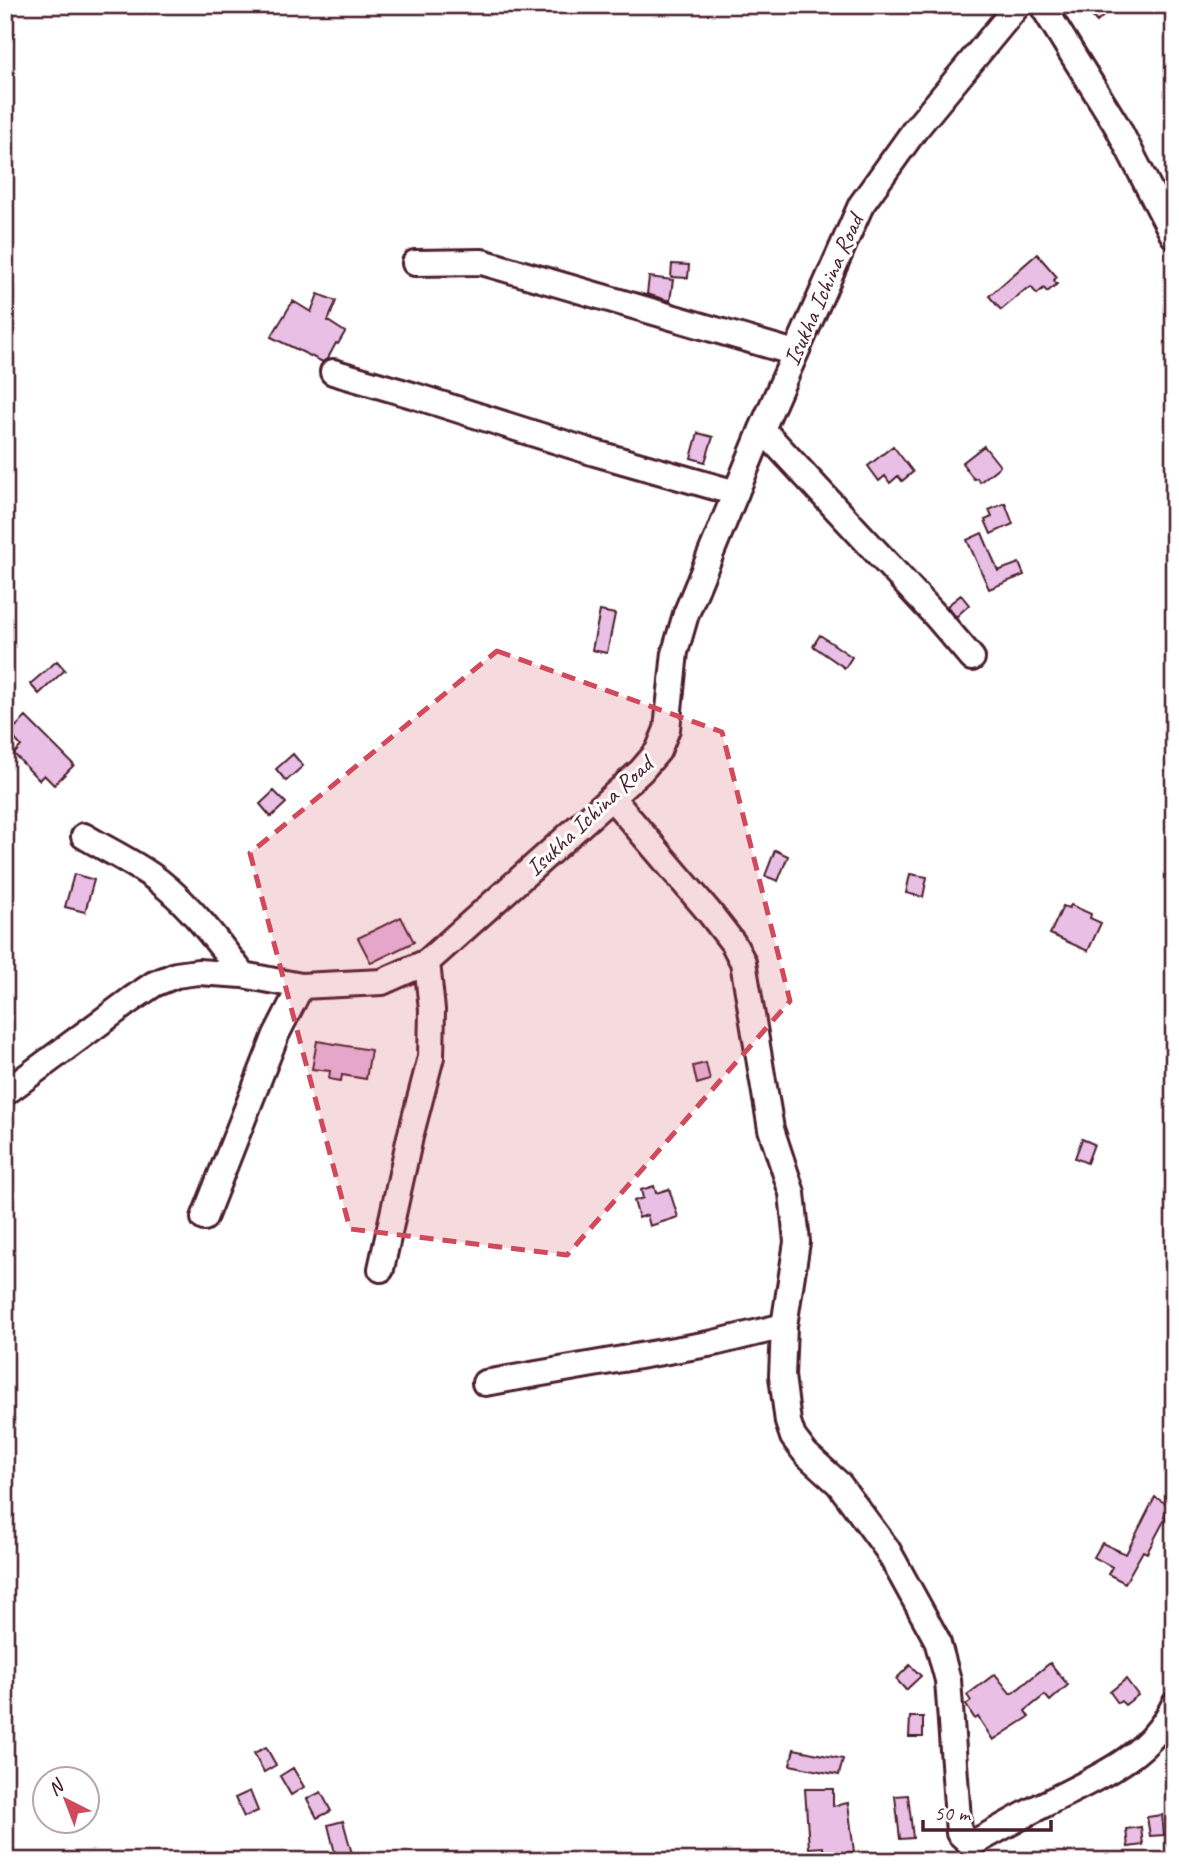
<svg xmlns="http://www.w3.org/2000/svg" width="1179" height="1866" viewBox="0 0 1179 1866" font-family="Caveat,sans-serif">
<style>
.building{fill:#e9bfe6;stroke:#4a1f2b;stroke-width:2}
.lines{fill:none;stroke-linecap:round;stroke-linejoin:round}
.minor-casing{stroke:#4a1f2b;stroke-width:30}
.minor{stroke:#fff;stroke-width:24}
.marked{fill:#d1495b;fill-opacity:0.2;stroke:#d1495b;stroke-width:5;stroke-dasharray:14 9;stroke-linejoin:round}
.labels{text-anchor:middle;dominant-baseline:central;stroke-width:6;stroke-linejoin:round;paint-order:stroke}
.street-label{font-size:24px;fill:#4a1f2b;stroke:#fff}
</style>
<rect width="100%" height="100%" fill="#fff"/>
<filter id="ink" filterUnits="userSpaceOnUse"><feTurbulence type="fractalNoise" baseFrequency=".0143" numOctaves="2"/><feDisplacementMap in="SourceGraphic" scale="14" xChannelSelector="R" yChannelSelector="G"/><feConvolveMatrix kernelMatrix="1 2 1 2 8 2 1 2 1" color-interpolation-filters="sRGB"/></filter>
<g filter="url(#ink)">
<path class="building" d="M1096,5H1115L1097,22L1088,12Z
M1037,254L1057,277L1054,280L1057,284L1047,292L1044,288L1037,294L1031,287L1027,290L1026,289L1001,310L989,296Z
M672,264L689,265L688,278L671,277Z
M649,277L673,280L670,301L647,294Z
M318,294L336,301L328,321L345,332L338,344L336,343L328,358L323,362L271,337L293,301L311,312Z
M698,433L713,437L705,462L691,458Z
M893,446L913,472L902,481L898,476L890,483L885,476L879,481L868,466Z
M984,446L1000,466L980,482L977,478L974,479L962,463Z
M1005,503L1013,524L991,534L985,520L992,517L989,510Z
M982,533L998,571L1019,563L1024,575L989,589L967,540Z
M961,595L969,605L956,617L947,606Z
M600,611L615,614L607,653L592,650Z
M820,635L852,657L845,668L813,646Z
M57,661L65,670L39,694L30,684Z
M26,717L74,765L54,785L44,775L39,780L14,754L21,746L9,733Z
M293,754L303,766L286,781L276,769Z
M274,791L286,803L271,817L260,804Z
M775,850L788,856L778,881L765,876Z
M74,874L94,880L85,912L65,907Z
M910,874L927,877L923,897L906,893Z
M1071,905L1091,914L1090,918L1101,923L1088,951L1050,934L1063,906L1069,908Z
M401,917L414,942L371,963L358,938Z
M317,1041L371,1050L366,1079L342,1075L341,1081L329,1079L330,1071L312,1069Z
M706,1063L710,1080L697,1084L693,1066Z
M1082,1139L1094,1144L1087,1163L1075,1158Z
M654,1186L656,1193L669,1189L678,1217L650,1226L647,1215L639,1218L634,1201L643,1198L641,1190Z
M1155,1497L1170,1506L1164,1516L1166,1517L1147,1553L1143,1551L1125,1583L1108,1574L1112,1567L1094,1557L1102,1543L1126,1554Z
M1050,1663L1068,1685L1050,1701L1045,1695L1025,1711L1029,1717L993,1740L978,1717L975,1719L966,1705L971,1701L967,1695L995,1674L1010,1693H1013Z
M910,1665L921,1676L906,1690L896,1679Z
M1126,1679L1138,1695L1125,1705L1121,1701L1118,1703L1110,1692Z
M910,1717H923V1737H909Z
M266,1747L276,1765L264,1772L254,1753Z
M794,1749L843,1759L839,1775L790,1765Z
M293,1768L304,1787L291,1795L280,1776Z
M805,1789H833V1806L848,1803L854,1852L824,1857L823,1847L809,1848Z
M250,1791L258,1811L244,1817L235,1798Z
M321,1792L331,1811L317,1818L307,1799Z
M908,1795L913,1838L900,1839L895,1796Z
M1162,1815L1164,1835L1150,1836L1147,1817Z
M343,1821L354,1861H337L328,1825Z
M1141,1827L1143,1845L1128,1847L1126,1829Z"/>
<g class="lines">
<defs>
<path id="minor" d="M1042,5L1117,126L1173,235
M415,263L482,262L795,353
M333,372L412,395L595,453L736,493
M762,429L935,615L972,658
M612,798L709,912L733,943L743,962L771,1129L792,1193L797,1242L784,1326L782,1376L788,1422L793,1437L806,1454L839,1484L887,1549L937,1640L948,1680L959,1833L971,1844C995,1832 1019,1817 1043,1805C1091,1780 1149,1759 1174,1705
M84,836C109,851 137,864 159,881C192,907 218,942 243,975
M5,1093L132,999L154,984L176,975L198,972L243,975L301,986L382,982L427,962L641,771L658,751L667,729L675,652L686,614L762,429L861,205L914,131L1018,5
M204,1218L276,1035L301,986
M381,1269L410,1137L431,1057L432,1010L427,962
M485,1383L714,1343L784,1326"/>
</defs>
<use href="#minor" class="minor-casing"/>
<use href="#minor" class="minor"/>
</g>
</g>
<path class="marked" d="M497,651L722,732L790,1001L567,1255L350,1229L250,853Z"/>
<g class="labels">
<g class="street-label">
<text transform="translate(823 290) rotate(-66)">Isukha Ichina Road</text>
<text transform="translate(589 816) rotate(-43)">Isukha Ichina Road</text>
</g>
</g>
<rect width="1179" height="1866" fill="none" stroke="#fff" stroke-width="28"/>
<rect x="14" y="14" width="1151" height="1838" fill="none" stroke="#4a1f2b" stroke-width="2.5" filter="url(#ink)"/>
<g transform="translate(66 1800) rotate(318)"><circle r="33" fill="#ffffff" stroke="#b7a5aa" stroke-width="2"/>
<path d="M0-5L12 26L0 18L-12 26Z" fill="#d1495b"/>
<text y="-10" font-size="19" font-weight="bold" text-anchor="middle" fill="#4a1f2b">N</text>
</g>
<path d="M923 1820v10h128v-10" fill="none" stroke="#4a1f2b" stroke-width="3.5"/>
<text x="934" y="1820" font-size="21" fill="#4a1f2b" stroke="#ffffff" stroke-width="5" paint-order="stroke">50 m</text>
</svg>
